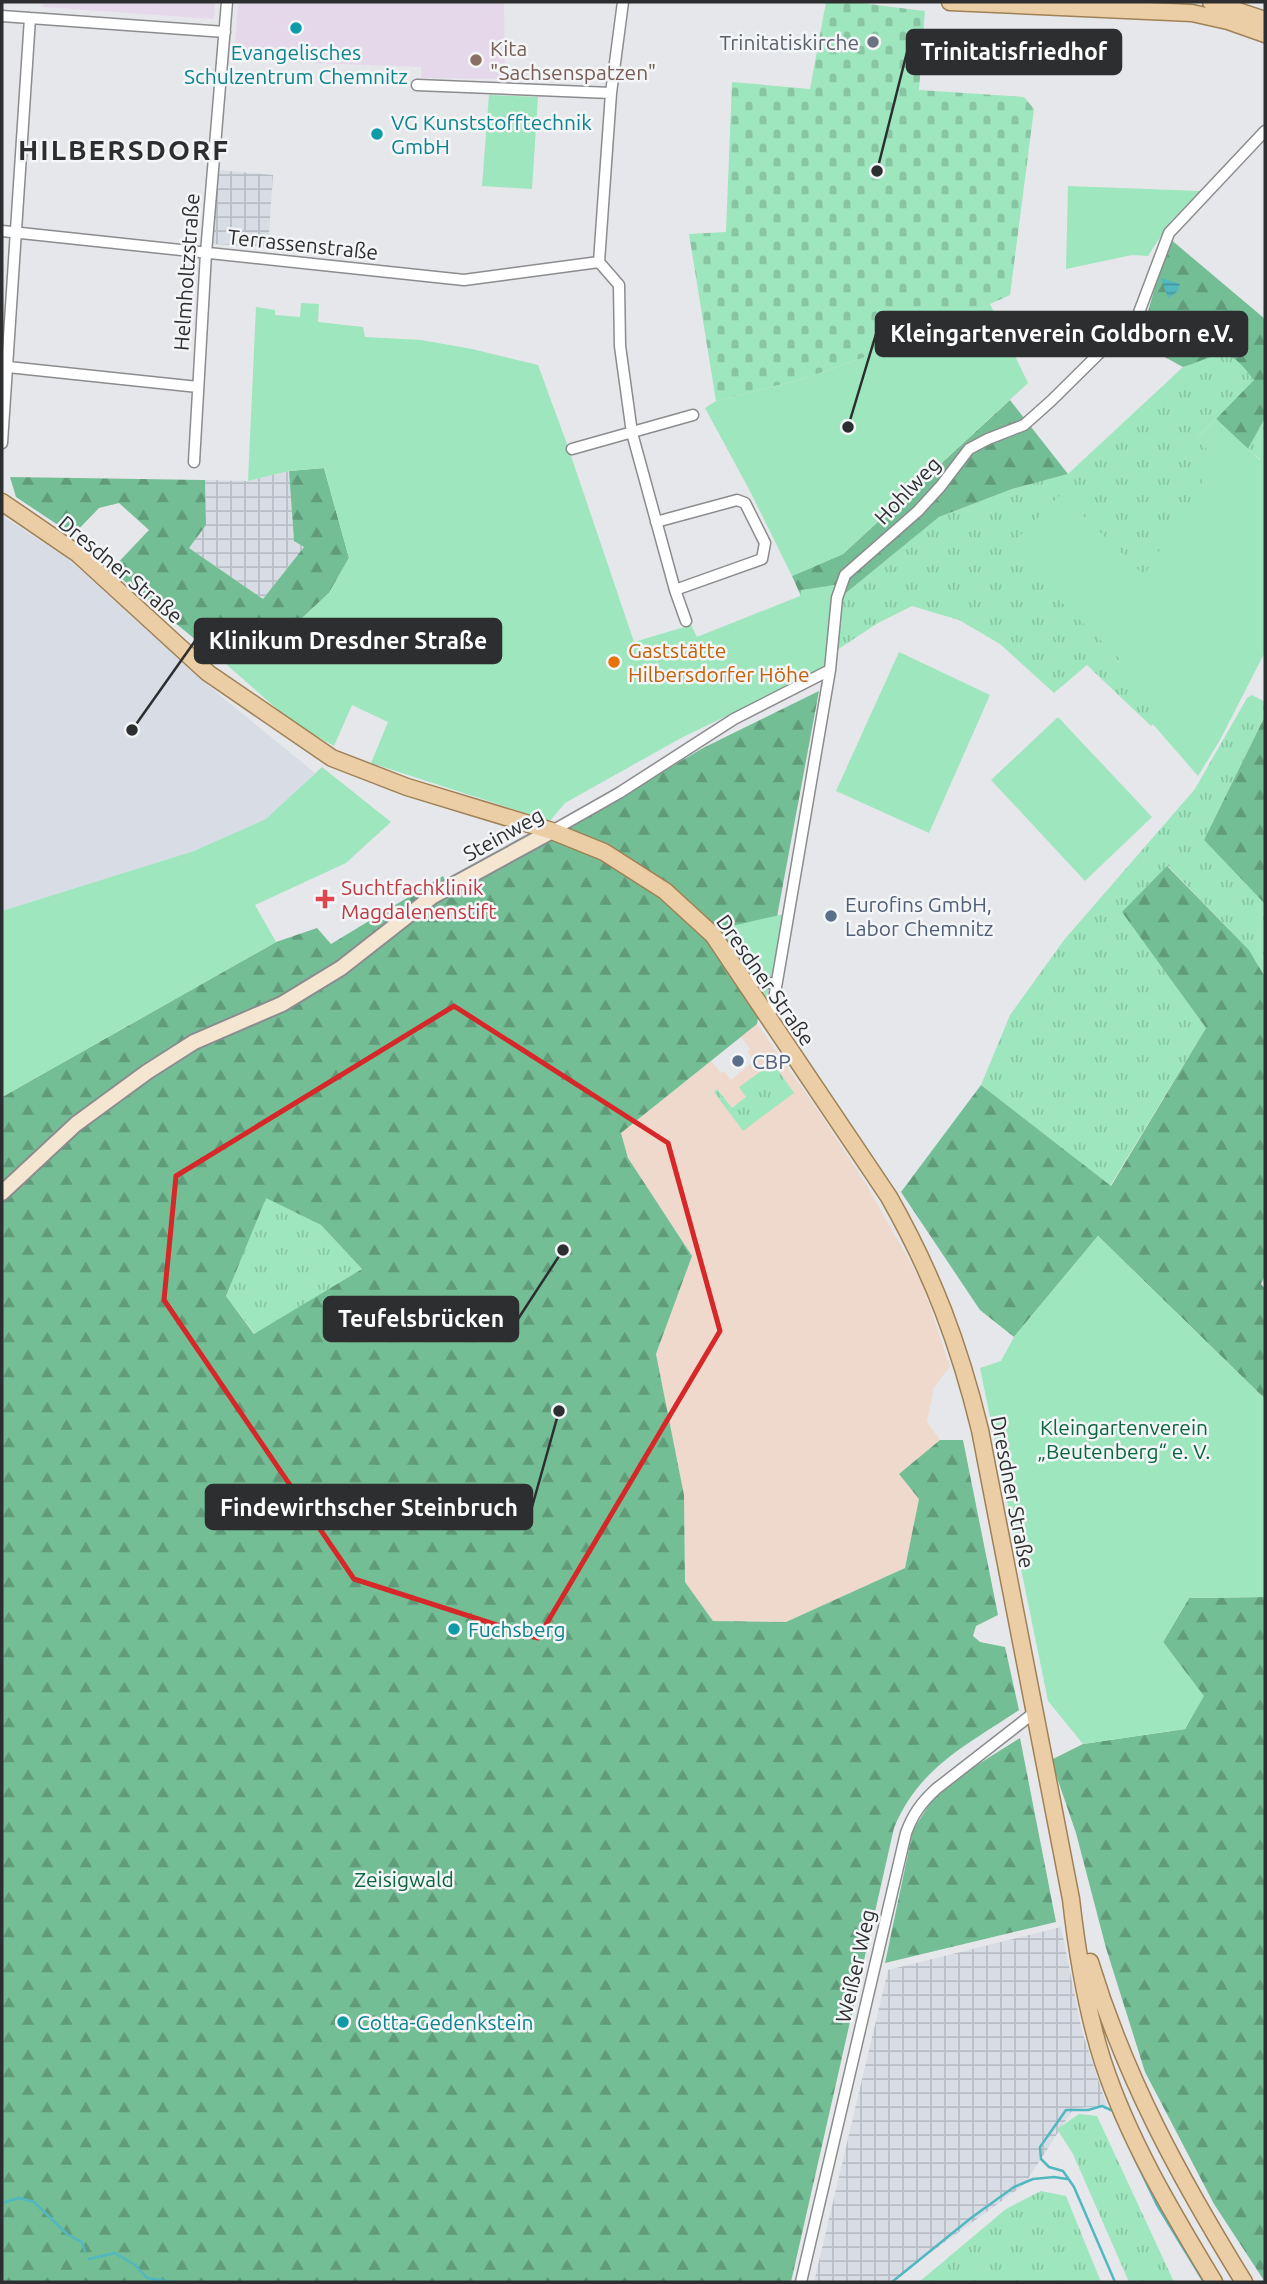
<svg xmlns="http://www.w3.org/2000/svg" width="1267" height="2284" viewBox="0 0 1267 2284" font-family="Ubuntu,sans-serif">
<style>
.commercial{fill:#efd9cc}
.industrial{fill:url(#industrial-grid)}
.education{fill:#e6d8eb}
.built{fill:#d7dce5}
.grass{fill:url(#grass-tufts)}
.forest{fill:url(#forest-firs);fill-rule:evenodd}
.cemetery{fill:url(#cemetery-stones)}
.garden{fill:#9ee6bd}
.water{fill:url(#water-rules)}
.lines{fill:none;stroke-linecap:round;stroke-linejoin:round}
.stream{stroke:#51b8c0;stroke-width:2.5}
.street-casing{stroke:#8b8c8e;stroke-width:13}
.secondary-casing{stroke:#8b8c8e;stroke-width:18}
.primary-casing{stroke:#9f8155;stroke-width:19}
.street{stroke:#fff;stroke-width:10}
.secondary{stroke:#f5e6d2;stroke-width:14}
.primary{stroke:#ebcea6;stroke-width:16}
.marked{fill:none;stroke:#d62828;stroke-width:5;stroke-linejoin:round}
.culture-dot{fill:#0f9aa8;stroke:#f3f5f7;stroke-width:2.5}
.worship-dot{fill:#6b7280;stroke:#f3f5f7;stroke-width:2.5}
.education-dot{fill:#8d6e63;stroke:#f3f5f7;stroke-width:2.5}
.food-dot{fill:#e8710a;stroke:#f3f5f7;stroke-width:2.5}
.health-dot{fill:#e0444e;stroke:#f3f5f7;stroke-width:2.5}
.service-dot{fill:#5c6f8a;stroke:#f3f5f7;stroke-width:2.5}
.labels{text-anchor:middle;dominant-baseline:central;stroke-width:5;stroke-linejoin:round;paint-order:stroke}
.worship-label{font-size:21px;fill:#5b616d;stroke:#f3f5f7;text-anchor:end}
.education-label{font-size:21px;fill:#785e54;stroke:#f3f5f7;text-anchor:start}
.culture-label{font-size:21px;fill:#0d838f;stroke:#f3f5f7;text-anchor:start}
.street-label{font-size:21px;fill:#2d2e2f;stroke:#f3f5f7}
.food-label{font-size:21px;fill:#c56008;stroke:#f3f5f7;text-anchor:start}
.health-label{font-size:21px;fill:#be3a42;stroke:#f3f5f7;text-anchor:start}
.service-label{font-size:21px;fill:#4e5e75;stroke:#f3f5f7;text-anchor:start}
.park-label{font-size:21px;fill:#0a653f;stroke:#f3f5f7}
.district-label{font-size:28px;font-weight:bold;letter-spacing:2px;fill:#2d2e2f;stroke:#f3f5f7}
.leader{fill:none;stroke:#2d2e2f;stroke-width:2.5}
.callout-dot{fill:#2d2e2f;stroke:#f3f5f7;stroke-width:2.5}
.callout{fill:#2d2e2f;stroke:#2d2e2f;stroke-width:2.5}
.callout-label{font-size:23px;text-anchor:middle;font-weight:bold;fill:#fff}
</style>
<defs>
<pattern id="industrial-grid" width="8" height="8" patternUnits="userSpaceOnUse" patternTransform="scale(1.75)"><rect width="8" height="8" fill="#d7dce5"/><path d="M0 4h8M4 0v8" fill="none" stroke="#b9bdc5"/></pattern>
<pattern id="grass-tufts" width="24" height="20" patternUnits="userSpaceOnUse" patternTransform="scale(1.75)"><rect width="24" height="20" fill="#9ee6bd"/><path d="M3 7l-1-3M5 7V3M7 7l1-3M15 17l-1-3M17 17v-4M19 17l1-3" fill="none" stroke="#88c6a3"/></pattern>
<pattern id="forest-firs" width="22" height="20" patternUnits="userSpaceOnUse" patternTransform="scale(1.75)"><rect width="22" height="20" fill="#74be95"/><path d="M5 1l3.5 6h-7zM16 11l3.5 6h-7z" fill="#609b7a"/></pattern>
<pattern id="cemetery-stones" width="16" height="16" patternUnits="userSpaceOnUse" patternTransform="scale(1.75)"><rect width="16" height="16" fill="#9ee6bd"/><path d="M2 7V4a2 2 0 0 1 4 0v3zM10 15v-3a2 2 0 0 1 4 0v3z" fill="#88c6a3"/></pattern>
<pattern id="water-rules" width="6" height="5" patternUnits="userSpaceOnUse" patternTransform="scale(1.75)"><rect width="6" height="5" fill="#51b8c0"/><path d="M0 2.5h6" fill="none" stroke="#44969c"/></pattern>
</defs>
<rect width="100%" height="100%" fill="#e6e7ea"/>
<path class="commercial" d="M757,1024L821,1115L866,1184L922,1283L950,1367L934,1387L927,1422L940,1440L899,1474L919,1499L905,1568L786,1622L713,1621L685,1583L684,1495L656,1354L692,1256L628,1158L621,1133L711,1061L721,1073L724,1071L731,1080L754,1061L747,1051L750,1049L741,1037Z"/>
<path class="industrial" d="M217,170L273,175L268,247L212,244Z
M289,471L294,541L304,547L263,599L189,548L206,525L205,480L248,481Z
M1061,1927L1082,2031L1107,2106L1077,2108L1072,2111L1024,2185L890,2282H814L888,1970Z"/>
<path class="education" d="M43,2H215L214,19L43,7Z
M238,2H504L505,72L503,79L421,78V67L234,60Z"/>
<path class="built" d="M2,516L66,557L210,687L315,773L267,819L194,851L2,911Z"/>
<path class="grass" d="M1220,353L1238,359L1255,380L1196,439L1218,458L1171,706L1151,726L1087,665L1054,693L1000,644L959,620L912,606L878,623L837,650L841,597L939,517L1012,489L1068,474L1183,367Z
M1265,418V451L1261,460L1248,449Z
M1252,695L1265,702V716L1204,840L1265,904V977L1249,950L1168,866L1123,912L1206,1028L1110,1186L981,1085L1010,1015L1064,940L1195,789L1247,698Z
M767,1067L778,1070L794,1093L743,1131L714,1092L717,1089L732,1108L746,1097L739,1087Z
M266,1197L321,1225L362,1269L255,1334L226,1296Z
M1079,2114L1097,2116L1174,2282H1129L1073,2154L1057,2129Z
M1041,2191L1066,2196L1101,2282H919L1006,2209Z"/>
<path class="forest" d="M1169,238L1265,319V418L1248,449L1216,419L1254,380C1226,343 1223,354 1183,367L1130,338L1145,322Z
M1010,400L1068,474L1012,489L939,517L841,597L834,585L801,596L792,576L843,554Z
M324,468L349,558L329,593L284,635L245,645L225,664L111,570L149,530L119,503L99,508L73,535L16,497L10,477L205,480L206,525L189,548L263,599L304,547L294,541L289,471Z
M819,691L757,1024L621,1133L628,1158L692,1256L656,1354L684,1495L685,1582L713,1621L786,1622L905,1568L919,1499L899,1474L940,1440H963L998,1615L976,1626L973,1636L980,1642L1005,1647L1019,1710C967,1745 919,1767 894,1828L791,2282H2V1097L276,942L317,928L331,944L443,876L453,895L703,748ZM266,1198L321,1225L362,1269L254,1334L226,1296Z
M1265,716V904L1204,840Z
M1167,866L1249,950L1265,977V1276L1261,1284L1265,1289V1399L1098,1236L1014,1337L980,1310L901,1192L981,1085L1111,1186L1206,1028L1122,912Z
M1265,1597V2282L1214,2204L1145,2072L1106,1948L1076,1833L1051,1760L1083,1744L1185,1729L1203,1696L1163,1642L1189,1598Z
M1020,1738L1056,1922L885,1963L913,1830L939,1789Z"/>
<path class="cemetery" d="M826,2H852L925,11L919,90L1024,97L1034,109L1010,295L897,346L803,379L716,401L689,234L726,232L732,82L810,89Z"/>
<path class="garden" d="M489,95L538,97L532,189L482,186Z
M1068,186L1200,191L1170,222L1148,256L1132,255L1066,269Z
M301,303L319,304L318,322L363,327L365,337L421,340L472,349L538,365L567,444L634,642L691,625L697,637L800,596L801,590L835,585L827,667L681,738L565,803L550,821L371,763L388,722L352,705L334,746L293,723L226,664L245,645L284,635L329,593L349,558L324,468L289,471L248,481L256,307L275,310V315L300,317Z
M990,304L1028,383L843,554L792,576L751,493L705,408L716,401L803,379L897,346Z
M1216,419L1260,460L1265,451V652L1220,740L1198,776L1151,722L1167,705L1007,549L1061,494L1144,575L1217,459L1196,439Z
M899,652L990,695L929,833L836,791Z
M1058,717L1152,817L1085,881L991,780Z
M322,767L391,822L346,863L255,905L276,942L2,1097V911L194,851L266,819Z
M784,914L767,998L719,929Z
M1098,1236L1265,1399V1597L1189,1598L1163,1642L1204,1696L1185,1729L1083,1744L1048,1701L980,1368L1001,1361L1014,1337Z"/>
<path class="water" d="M1161,278L1180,284L1177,292L1168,298Z"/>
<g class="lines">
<path class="stream" d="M1133,2155L1157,2205L1204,2282
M2,2203L19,2198L34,2202L68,2235L82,2242L85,2252
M89,2259L115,2253L135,2265L147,2278L174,2282
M892,2282L971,2218L1014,2187L1033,2179L1054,2177L1067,2179
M1115,2282L1074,2187L1063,2171L1049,2167L1041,2159L1040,2147L1066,2110H1088L1102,2106L1113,2111L1117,2121"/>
<defs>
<path id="street" d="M623,2L611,93L599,262L619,285L620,346L632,433L675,590L686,621
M2,16L225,32
M417,85L611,93
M2,231L464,280L599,262
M8,367L198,387
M2,443L30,18
M572,449L693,415
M194,462L206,253L227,2
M656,522L737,500L745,503L765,543L762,559L675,590
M552,831L619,793L734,719L830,670
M743,979L776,984
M766,1014L772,1010L779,970L830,670L837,598L845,575L918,511L940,487L969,449L988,439L1024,425L1051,401L1138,315L1169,233L1265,131
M801,2282L906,1833C913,1814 921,1803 936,1789L1035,1712"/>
<path id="secondary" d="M2,1193L76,1124L147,1072L194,1042L282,1004L341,968L433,896L552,831"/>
<path id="primary" d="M950,2L1192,13L1228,21L1265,34
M1211,2L1265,20
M2,502L78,554L208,673L332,758L407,787L552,831L604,852L665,891L713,935L889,1197C933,1275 959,1344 980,1430L1071,1899C1077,1952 1087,2012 1103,2062C1129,2141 1172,2212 1214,2282
M1090,1962C1126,2080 1180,2178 1244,2282"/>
</defs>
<use href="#street" class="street-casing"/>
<use href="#secondary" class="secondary-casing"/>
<use href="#primary" class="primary-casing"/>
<use href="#street" class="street"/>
<use href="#secondary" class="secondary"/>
<use href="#primary" class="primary"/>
</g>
<path class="marked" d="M454,1006L668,1143L720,1331L538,1638L354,1579L164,1300L176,1176Z"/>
<g class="culture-dot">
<circle cx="296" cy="28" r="7"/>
<circle cx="377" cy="134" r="7"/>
<circle cx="454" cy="1629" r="7"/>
<circle cx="343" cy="2022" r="7"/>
</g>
<circle class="worship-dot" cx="873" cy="42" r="7"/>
<circle class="education-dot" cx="476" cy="60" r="7"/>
<circle class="food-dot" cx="614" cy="662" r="7"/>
<path class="health-dot" d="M321.5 888.5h7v7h7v7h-7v7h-7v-7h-7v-7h7z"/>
<g class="service-dot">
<circle cx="831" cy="916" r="7"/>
<circle cx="738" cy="1061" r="7"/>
</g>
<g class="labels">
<g class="worship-label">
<text x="859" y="42">Trinitatiskirche</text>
</g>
<g class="education-label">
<text x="490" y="48">Kita<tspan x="490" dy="24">"Sachsenspatzen"</tspan></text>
</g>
<g class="culture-label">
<text x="296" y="52" text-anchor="middle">Evangelisches<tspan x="296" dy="24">Schulzentrum Chemnitz</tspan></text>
<text x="391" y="122">VG Kunststofftechnik<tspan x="391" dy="24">GmbH</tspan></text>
<text x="468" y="1629">Fuchsberg</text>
<text x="357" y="2022">Cotta-Gedenkstein</text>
</g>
<g class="street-label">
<text transform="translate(303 244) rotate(6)">Terrassenstraße</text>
<text transform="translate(186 272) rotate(-86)">Helmholtzstraße</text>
<text transform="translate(907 490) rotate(-46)">Hohlweg</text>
<text transform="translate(121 569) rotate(40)">Dresdner Straße</text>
<text transform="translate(503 834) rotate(-29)">Steinweg</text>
<text transform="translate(766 980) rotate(55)">Dresdner Straße</text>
<text transform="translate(1013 1492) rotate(79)">Dresdner Straße</text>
<text transform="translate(855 1966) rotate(-77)">Weißer Weg</text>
</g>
<g class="food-label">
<text x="628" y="650">Gaststätte<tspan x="628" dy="24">Hilbersdorfer Höhe</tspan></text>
</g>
<g class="health-label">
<text x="341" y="887">Suchtfachklinik<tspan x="341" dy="24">Magdalenenstift</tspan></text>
</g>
<g class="service-label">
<text x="845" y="904">Eurofins GmbH,<tspan x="845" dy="24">Labor Chemnitz</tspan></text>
<text x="752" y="1061">CBP</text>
</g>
<g class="park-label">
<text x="1124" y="1427">Kleingartenverein<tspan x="1124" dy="24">„Beutenberg“ e. V.</tspan></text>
<text x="404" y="1879">Zeisigwald</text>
</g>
<g class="district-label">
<text x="124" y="149">HILBERSDORF</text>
</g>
</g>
<path class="leader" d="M877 171L907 52M848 427L876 334M132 730L195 641M563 1250L518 1319M559 1411L532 1507"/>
<g class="callout-dot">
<circle cx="877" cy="171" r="7"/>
<circle cx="848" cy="427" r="7"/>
<circle cx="132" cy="730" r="7"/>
<circle cx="563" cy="1250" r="7"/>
<circle cx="559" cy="1411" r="7"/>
</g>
<g class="callout">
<rect x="907" y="30" width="214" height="44" rx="7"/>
<rect x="876" y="312" width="371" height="44" rx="7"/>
<rect x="195" y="619" width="306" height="44" rx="7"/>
<rect x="324" y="1297" width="194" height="44" rx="7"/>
<rect x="206" y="1485" width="326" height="44" rx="7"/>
</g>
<g class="callout-label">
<text x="1014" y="60">Trinitatisfriedhof</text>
<text x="1062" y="342">Kleingartenverein Goldborn e.V.</text>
<text x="348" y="649">Klinikum Dresdner Straße</text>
<text x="421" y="1327">Teufelsbrücken</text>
<text x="369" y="1516">Findewirthscher Steinbruch</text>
</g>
<rect width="1267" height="2284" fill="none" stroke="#2d2e2f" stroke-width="7"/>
</svg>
